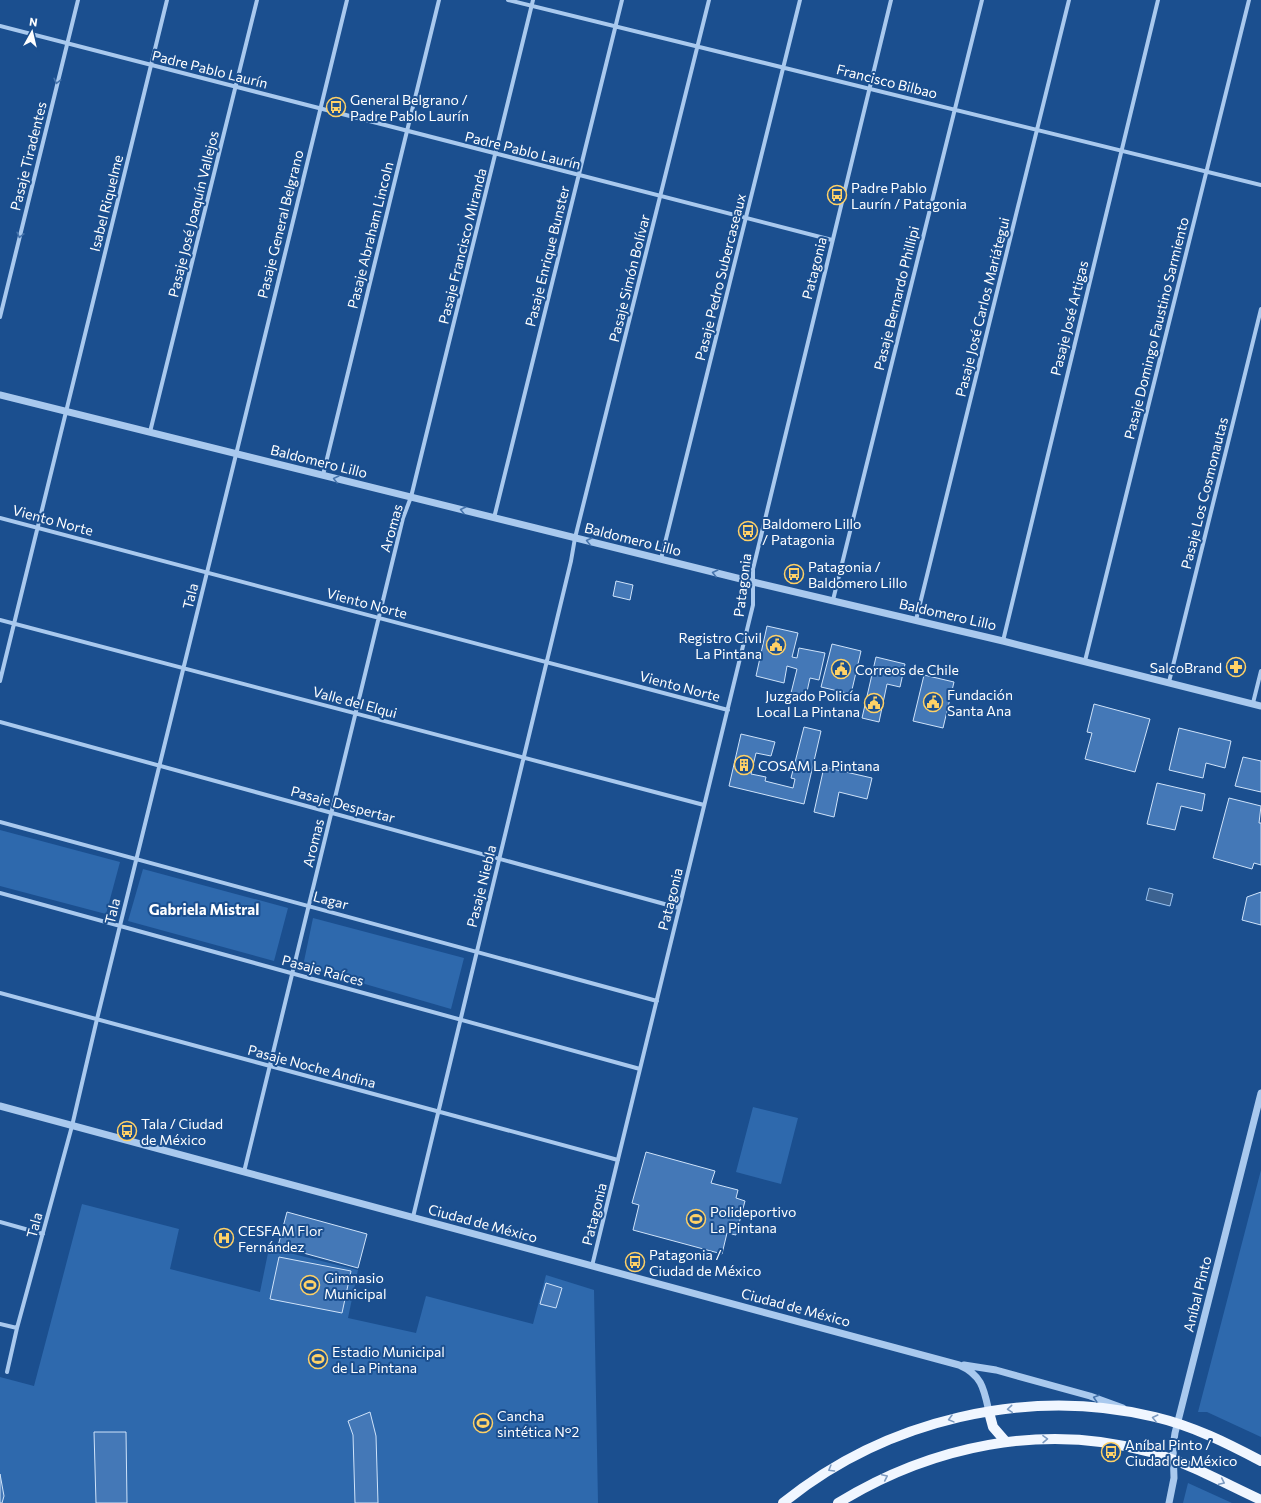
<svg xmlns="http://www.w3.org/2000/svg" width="1261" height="1503" viewBox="0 0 1261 1503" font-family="Commissioner,sans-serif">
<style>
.green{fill:#2e69ad}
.water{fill:#3c6290;stroke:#9cc4f0}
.building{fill:#4478b7;stroke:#cfe3fa}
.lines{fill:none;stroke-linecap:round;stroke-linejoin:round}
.minor{stroke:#a9c9ee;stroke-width:4}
.tertiary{stroke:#a9c9ee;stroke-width:7}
.primary{stroke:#f0f6ff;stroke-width:10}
.oneway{stroke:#4674ac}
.oneway2{stroke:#7b9ac1}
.labels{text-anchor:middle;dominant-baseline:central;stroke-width:4;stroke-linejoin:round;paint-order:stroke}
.street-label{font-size:14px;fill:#fff;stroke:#1b4f8f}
.poi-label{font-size:14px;fill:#fff;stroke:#1b4f8f;text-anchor:start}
.neighbourhood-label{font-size:15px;font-weight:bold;fill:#fff;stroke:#1b4f8f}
</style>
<rect width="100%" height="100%" fill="#1b4f8f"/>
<path class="green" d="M0,830L120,862L106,914L0,886Z
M143,869L288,908L274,961L128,921Z
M313,918L464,958L451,1009L303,966Z
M753,1107L798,1118L781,1184L736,1172Z
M1261,1170V1437L1207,1412H1198Z
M82,1204L179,1229L170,1269L260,1292L269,1248L358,1270L348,1318L416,1333L426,1296L533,1324L546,1275L594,1290L598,1503H0V1377L34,1386Z
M1188,1483L1232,1503H1183Z"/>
<path class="water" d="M1149,888L1173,894L1170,906L1146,900Z"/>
<path class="building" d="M616,581L633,585L630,600L613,596Z
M767,626L798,633L792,657L797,658L799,648L825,653L819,680L810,678L806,696L791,693L797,669L787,666L784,683L756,676Z
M832,644L861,651L851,694L821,687Z
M876,657L905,664L900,687L887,684L879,722L862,718Z
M924,675L954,682L943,728L913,721Z
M1094,704L1150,719L1135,772L1085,759L1092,733L1087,732Z
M804,727L821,731L804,804L729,786L741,734L775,742L771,756L756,753L751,774L766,777L765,781L793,788L795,779L791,778Z
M1179,728L1231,741L1225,768L1206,763L1203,778L1169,770Z
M1243,757L1261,761V792L1235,786Z
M824,767L872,778L867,799L839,792L834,817L814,812Z
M1157,783L1205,794L1202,811L1181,806L1175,830L1147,824Z
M1229,798L1261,806L1259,823H1261V865L1254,863L1252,869L1213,858Z
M1261,892V925L1242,920L1247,897Z
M646,1152L715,1171L711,1183L738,1190L736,1198L745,1201L736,1235L727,1233L722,1254L633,1230L639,1205L632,1203Z
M287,1212L367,1234L358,1268L278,1246Z
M279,1257L351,1271L342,1313L270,1299Z
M546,1283L562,1288L556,1308L540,1304Z
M370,1412L376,1436L378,1503H355L353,1435L348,1421Z
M94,1432H126L127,1503H96Z
M0,1474L4,1496L2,1503H0Z"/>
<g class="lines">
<path class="minor" d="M508,0L1261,185
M0,26L832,240
M0,317L78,0
M150,432L257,0
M323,475L439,0
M0,518L728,710
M494,518L622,0
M661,559L800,0
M833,600L982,0
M0,620L704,805
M916,620L1069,0
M1003,641L1158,0
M1085,661L1249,0
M0,681L167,0
M1169,682L1261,309
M1253,703L1261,671
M0,722L679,908
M0,822L657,1001
M0,893L640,1069
M0,993L618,1160
M244,1172L403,518L411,497L533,0
M413,1217L571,561L575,538L709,0
M0,1222L43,1234
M592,1266L753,605V569L891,0
M0,1324L17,1328
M7,1372L17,1328L72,1126L97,1019L231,475L347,0"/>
<path class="tertiary" d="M0,395L753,582L1003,641L1261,706
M0,1106L959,1365C982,1375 984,1389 989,1412
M964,1365L996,1370L1090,1396L1123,1408
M1169,1503L1174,1478L1173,1447L1175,1433L1261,1093"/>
<path class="primary" d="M989,1412L993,1427L1006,1442
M783,1503C885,1420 1027,1386 1155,1417C1193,1426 1227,1443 1261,1461
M838,1503C931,1446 1043,1422 1150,1452C1189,1463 1224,1483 1261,1500"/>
</g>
<defs><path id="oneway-chevron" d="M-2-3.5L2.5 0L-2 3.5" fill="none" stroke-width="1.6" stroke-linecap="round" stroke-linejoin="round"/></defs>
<g class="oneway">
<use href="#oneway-chevron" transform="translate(57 81) rotate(104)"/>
<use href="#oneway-chevron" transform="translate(20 235) rotate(104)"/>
<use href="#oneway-chevron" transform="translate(336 479) rotate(-166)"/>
<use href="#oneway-chevron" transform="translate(463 510) rotate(-166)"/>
<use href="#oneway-chevron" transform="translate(589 541) rotate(-166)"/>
<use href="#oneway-chevron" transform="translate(715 573) rotate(-166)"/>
<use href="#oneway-chevron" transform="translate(1096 1398) rotate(-162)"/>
</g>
<g class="oneway2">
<use href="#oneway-chevron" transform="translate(1010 1409) rotate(175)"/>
<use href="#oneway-chevron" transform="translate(1155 1418) rotate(-166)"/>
<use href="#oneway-chevron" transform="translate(951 1419) rotate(165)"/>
<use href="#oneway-chevron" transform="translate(1045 1439) rotate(-1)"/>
<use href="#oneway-chevron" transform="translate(831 1469) rotate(149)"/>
<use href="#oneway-chevron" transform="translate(885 1477) rotate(-25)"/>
<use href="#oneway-chevron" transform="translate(1222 1482) rotate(25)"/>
</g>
<defs>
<symbol id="bus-ring" viewBox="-11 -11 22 22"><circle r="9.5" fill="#1b4f8f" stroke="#ffd166" stroke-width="1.5"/><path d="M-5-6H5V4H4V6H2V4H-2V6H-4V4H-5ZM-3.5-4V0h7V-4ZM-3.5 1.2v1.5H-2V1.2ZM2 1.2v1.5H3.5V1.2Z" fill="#ffd166"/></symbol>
<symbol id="civic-ring" viewBox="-11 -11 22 22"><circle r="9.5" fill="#1b4f8f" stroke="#ffd166" stroke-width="1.5"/><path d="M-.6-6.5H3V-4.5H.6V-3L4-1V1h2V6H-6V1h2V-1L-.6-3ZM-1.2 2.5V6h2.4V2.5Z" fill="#ffd166"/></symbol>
<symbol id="pharmacy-ring" viewBox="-11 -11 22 22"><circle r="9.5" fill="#1b4f8f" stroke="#ffd166" stroke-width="1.5"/><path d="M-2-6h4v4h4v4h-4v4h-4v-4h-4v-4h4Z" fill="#ffd166"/></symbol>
<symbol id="building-ring" viewBox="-11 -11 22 22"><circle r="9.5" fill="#1b4f8f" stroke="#ffd166" stroke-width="1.5"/><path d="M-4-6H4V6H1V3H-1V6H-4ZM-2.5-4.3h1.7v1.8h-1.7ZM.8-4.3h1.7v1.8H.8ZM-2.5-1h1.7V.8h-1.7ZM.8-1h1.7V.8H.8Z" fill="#ffd166"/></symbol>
<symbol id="stadium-ring" viewBox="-11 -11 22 22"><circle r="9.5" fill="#1b4f8f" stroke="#ffd166" stroke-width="1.5"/><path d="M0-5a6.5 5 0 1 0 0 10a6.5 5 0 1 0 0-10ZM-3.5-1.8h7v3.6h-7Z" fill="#ffd166"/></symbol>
<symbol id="hospital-ring" viewBox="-11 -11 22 22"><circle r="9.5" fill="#1b4f8f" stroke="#ffd166" stroke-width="1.5"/><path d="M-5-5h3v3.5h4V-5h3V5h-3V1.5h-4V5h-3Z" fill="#ffd166"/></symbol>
</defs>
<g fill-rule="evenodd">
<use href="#bus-ring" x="325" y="96" width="22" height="22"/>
<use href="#bus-ring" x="826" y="184" width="22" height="22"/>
<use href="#bus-ring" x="737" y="520" width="22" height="22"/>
<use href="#bus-ring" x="783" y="563" width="22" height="22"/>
<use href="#civic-ring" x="765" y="634" width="22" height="22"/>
<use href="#pharmacy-ring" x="1225" y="656" width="22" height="22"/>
<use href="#civic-ring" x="830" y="658" width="22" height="22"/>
<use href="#civic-ring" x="922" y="691" width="22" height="22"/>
<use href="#civic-ring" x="863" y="692" width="22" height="22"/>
<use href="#building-ring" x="733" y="754" width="22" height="22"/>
<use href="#bus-ring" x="116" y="1120" width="22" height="22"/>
<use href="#stadium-ring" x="685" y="1208" width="22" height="22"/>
<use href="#hospital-ring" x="213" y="1227" width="22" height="22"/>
<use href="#bus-ring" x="624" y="1251" width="22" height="22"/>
<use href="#stadium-ring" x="299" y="1274" width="22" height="22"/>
<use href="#stadium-ring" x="307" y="1348" width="22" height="22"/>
<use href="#stadium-ring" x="472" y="1412" width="22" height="22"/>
<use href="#bus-ring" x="1100" y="1441" width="22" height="22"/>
</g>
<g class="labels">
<g class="street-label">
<text transform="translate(210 69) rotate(14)">Padre Pablo Laurín</text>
<text transform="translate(887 81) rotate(14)">Francisco Bilbao</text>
<text transform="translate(523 150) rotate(14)">Padre Pablo Laurín</text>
<text transform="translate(28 156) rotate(-76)">Pasaje Tiradentes</text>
<text transform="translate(106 203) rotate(-76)">Isabel Riquelme</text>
<text transform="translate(193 214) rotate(-76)">Pasaje José Joaquín Vallejos</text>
<text transform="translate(280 224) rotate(-76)">Pasaje General Belgrano</text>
<text transform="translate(370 235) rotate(-76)">Pasaje Abraham Lincoln</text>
<text transform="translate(462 246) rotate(-76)">Pasaje Francisco Miranda</text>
<text transform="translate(547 256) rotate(-76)">Pasaje Enrique Bunster</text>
<text transform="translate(814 268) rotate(-76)">Patagonia</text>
<text transform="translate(720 277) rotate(-76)">Pasaje Pedro Subercaseaux</text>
<text transform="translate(629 278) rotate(-76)">Pasaje Simón Bolívar</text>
<text transform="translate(896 298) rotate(-76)">Pasaje Bernardo Phillipi</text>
<text transform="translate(982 307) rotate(-76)">Pasaje José Carlos Mariátegui</text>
<text transform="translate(1069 318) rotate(-76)">Pasaje José Artigas</text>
<text transform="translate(1156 328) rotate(-76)">Pasaje Domingo Faustino Sarmiento</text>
<text transform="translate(319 461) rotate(14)">Baldomero Lillo</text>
<text transform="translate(1204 493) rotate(-76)">Pasaje Los Cosmonautas</text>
<text transform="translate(53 520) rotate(15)">Viento Norte</text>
<text transform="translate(391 528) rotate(-74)">Aromas</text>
<text transform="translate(633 539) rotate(14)">Baldomero Lillo</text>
<text transform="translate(742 585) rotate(-83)">Patagonia</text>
<text transform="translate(190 596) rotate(-76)">Tala</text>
<text transform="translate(367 603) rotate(15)">Viento Norte</text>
<text transform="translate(948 614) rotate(13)">Baldomero Lillo</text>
<text transform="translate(680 686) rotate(15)">Viento Norte</text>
<text transform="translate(355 702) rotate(15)">Valle del Elqui</text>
<text transform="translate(343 804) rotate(15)">Pasaje Despertar</text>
<text transform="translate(313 843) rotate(-76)">Aromas</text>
<text transform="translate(481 886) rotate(-76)">Pasaje Niebla</text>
<text transform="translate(670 899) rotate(-76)">Patagonia</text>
<text transform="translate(331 900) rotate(15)">Lagar</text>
<text transform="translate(112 911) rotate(-76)">Tala</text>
<text transform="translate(323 970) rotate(15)">Pasaje Raíces</text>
<text transform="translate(312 1066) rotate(15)">Pasaje Noche Andina</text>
<text transform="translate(594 1214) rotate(-76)">Patagonia</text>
<text transform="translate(483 1223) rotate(15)">Ciudad de México</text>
<text transform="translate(34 1225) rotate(-75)">Tala</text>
<text transform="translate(1197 1294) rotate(-76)">Aníbal Pinto</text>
<text transform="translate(796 1307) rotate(15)">Ciudad de México</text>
</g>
<g class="poi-label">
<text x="350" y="99">General Belgrano /<tspan x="350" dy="16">Padre Pablo Laurín</tspan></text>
<text x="851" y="187">Padre Pablo<tspan x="851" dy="16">Laurín / Patagonia</tspan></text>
<text x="762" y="523">Baldomero Lillo<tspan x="762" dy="16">/ Patagonia</tspan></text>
<text x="808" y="566">Patagonia /<tspan x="808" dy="16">Baldomero Lillo</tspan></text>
<text x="762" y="637" text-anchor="end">Registro Civil<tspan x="762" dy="16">La Pintana</tspan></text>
<text x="1222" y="667" text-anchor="end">SalcoBrand</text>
<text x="855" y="669">Correos de Chile</text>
<text x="947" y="694">Fundación<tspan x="947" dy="16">Santa Ana</tspan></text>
<text x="860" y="695" text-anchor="end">Juzgado Policía<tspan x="860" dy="16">Local La Pintana</tspan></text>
<text x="758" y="765">COSAM La Pintana</text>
<text x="141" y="1123">Tala / Ciudad<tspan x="141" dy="16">de México</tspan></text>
<text x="710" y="1211">Polideportivo<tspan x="710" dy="16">La Pintana</tspan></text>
<text x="238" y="1230">CESFAM Flor<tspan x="238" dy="16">Fernández</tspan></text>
<text x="649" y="1254">Patagonia /<tspan x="649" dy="16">Ciudad de México</tspan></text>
<text x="324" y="1277">Gimnasio<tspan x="324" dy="16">Municipal</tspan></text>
<text x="332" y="1351">Estadio Municipal<tspan x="332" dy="16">de La Pintana</tspan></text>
<text x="497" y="1415">Cancha<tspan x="497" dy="16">sintética N°2</tspan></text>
<text x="1125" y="1444">Aníbal Pinto /<tspan x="1125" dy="16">Ciudad de México</tspan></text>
</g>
<g class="neighbourhood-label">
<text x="204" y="909">Gabriela Mistral</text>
</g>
</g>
<g transform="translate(32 32) rotate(8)" stroke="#1b4f8f" stroke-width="3" paint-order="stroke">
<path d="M0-3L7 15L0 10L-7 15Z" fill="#ffffff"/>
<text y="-6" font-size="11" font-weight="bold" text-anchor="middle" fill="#ffffff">N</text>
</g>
</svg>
